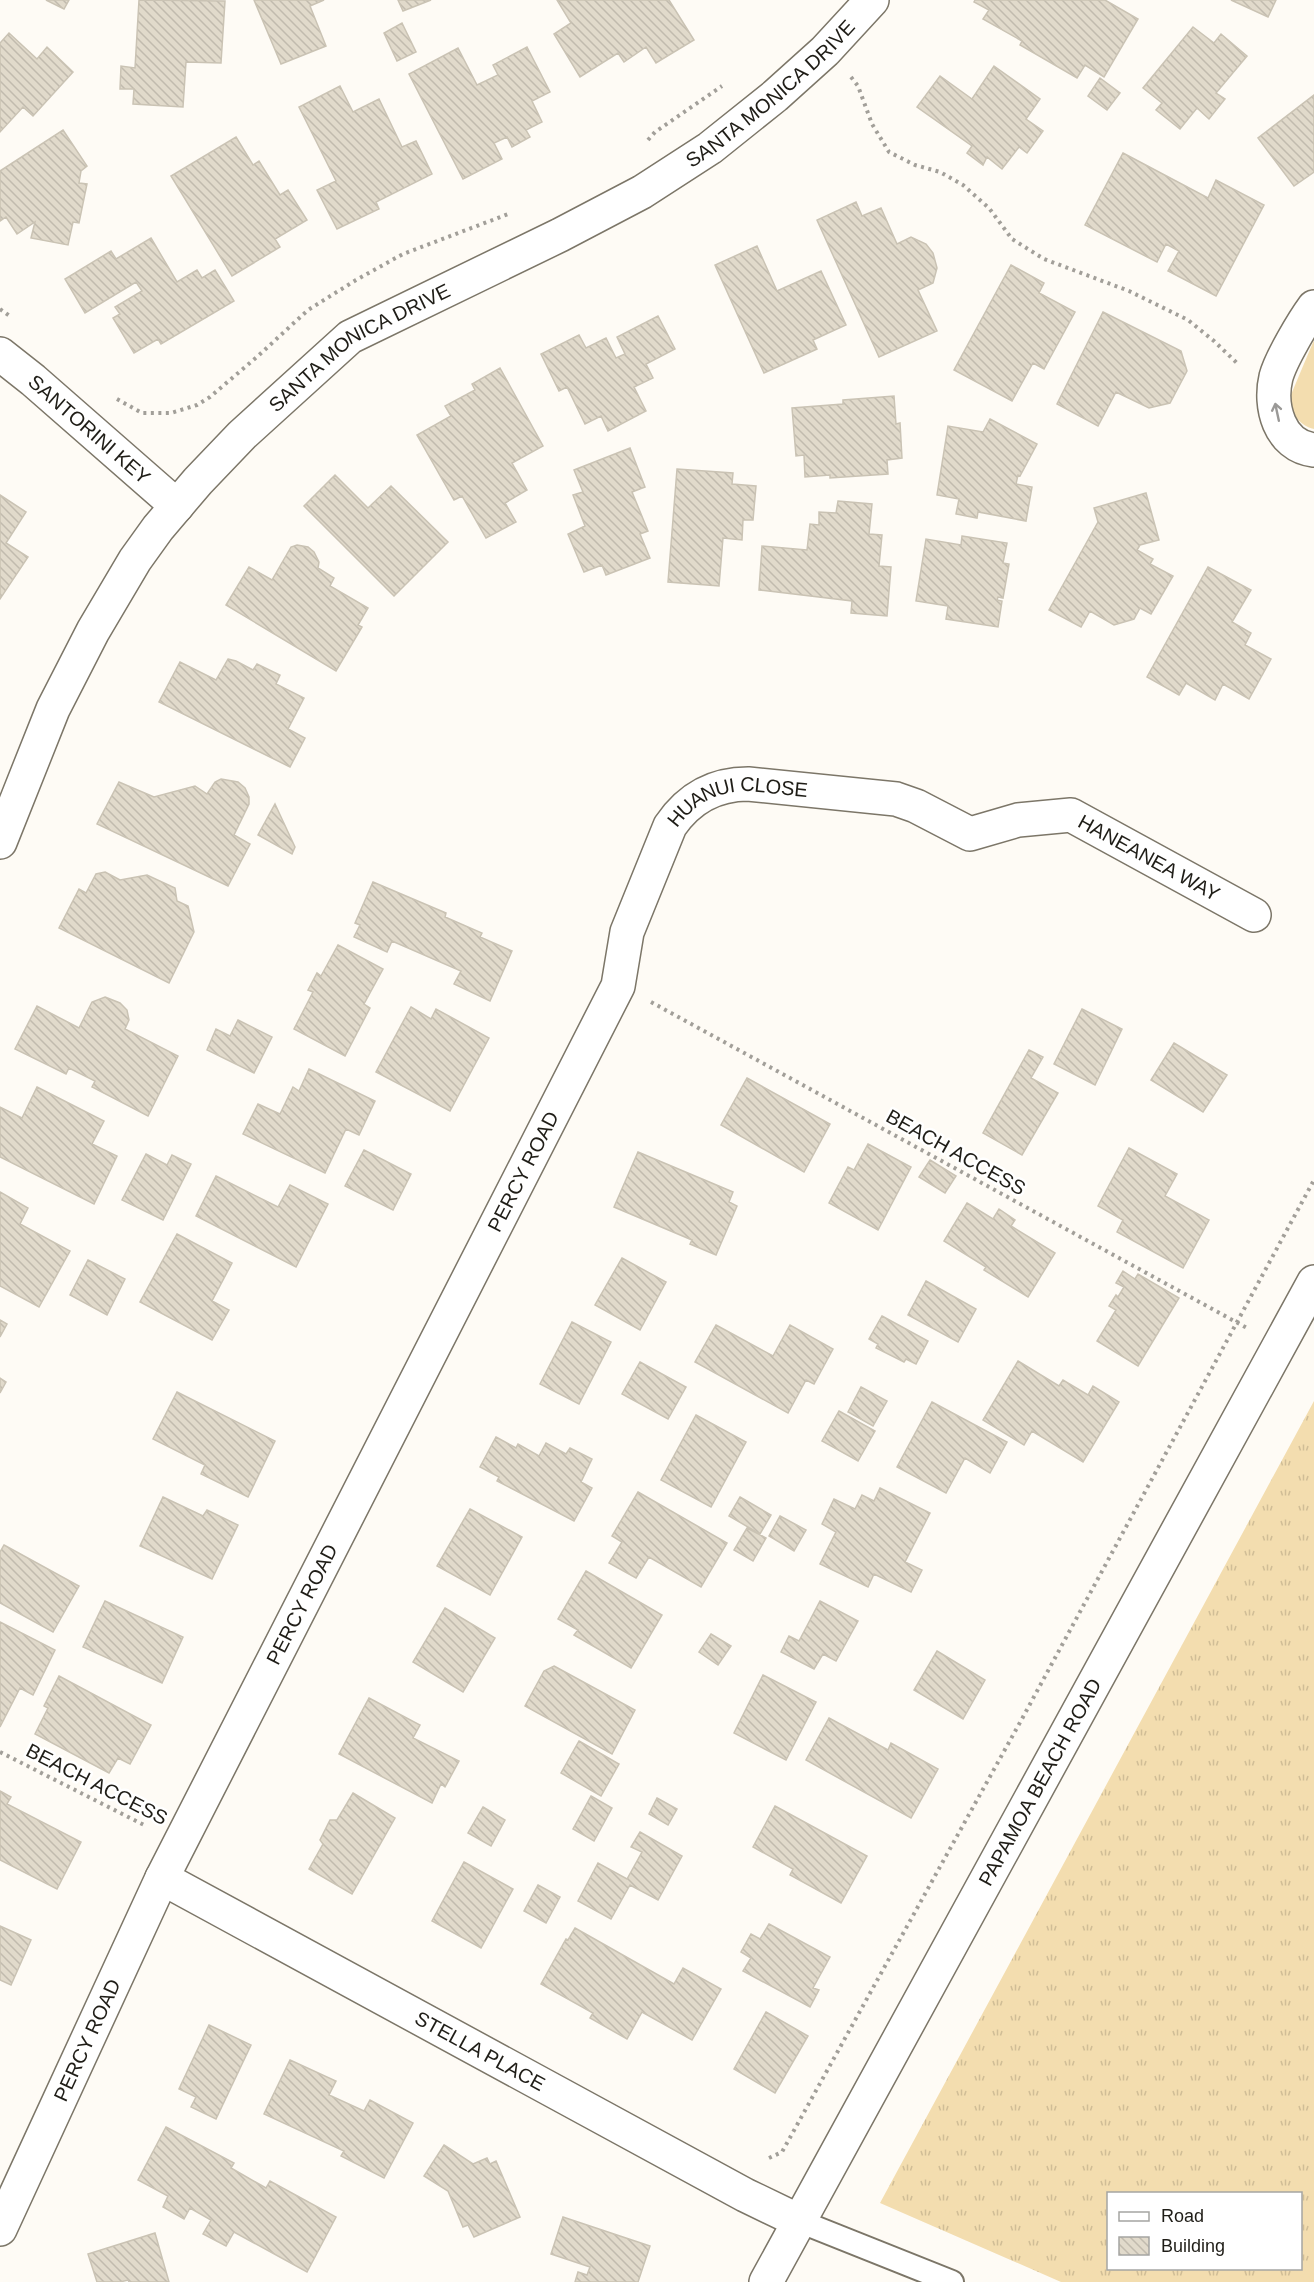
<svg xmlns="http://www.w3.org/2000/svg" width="1314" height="2282" viewBox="0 0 1314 2282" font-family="Helvetica,sans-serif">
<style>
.grass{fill:url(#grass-tufts);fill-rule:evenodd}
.garden{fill:#f3ddaf}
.building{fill:url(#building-back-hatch);stroke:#cac3b4;stroke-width:1.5}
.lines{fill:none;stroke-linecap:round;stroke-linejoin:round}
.service-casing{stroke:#7c7668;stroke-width:26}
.minor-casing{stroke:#7c7668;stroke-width:36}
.secondary-casing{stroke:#7c7668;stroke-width:36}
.path{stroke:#a29f99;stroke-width:4;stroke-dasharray:3 4.5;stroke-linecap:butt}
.service{stroke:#fff;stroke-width:22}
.minor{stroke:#fff;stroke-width:33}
.secondary{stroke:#fff;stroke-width:33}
.oneway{stroke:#9a9997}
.labels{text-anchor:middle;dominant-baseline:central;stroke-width:5;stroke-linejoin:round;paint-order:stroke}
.street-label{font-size:20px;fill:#1f1d17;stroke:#fff}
</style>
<defs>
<pattern id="grass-tufts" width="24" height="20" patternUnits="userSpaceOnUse" patternTransform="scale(1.5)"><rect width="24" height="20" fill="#f3ddaf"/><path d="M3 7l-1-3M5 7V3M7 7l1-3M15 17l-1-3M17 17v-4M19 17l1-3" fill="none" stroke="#d0bd96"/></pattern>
<pattern id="building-back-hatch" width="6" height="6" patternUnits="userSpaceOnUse" patternTransform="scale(1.5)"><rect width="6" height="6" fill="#e1dacb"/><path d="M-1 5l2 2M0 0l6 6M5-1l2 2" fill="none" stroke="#c1bbae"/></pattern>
</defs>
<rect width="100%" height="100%" fill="#fefbf5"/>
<path class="grass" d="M1314,1401V2282H1061L880,2203ZM1108,2194H1300V2268H1108Z"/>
<path class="garden" d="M1314,340V429C1298,425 1291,413 1290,397Z"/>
<path class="building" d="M46,0H69L64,9Z
M139,0L225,1L221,63L186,62L183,107L133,104L134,89H120L121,66L135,68Z
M254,0H324L310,6L326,46L281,64Z
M398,0H431L403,11Z
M557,0H669L694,40L656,63L646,47L624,62L618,53L580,77L554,34L571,23Z
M975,0H1105L1138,19L1104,77L1085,65L1077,78L1020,45L1022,41L983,19L989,10L974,2Z
M1231,0H1276L1268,17Z
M402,23L416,52L397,61L384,33Z
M1193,27L1214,43L1221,34L1247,56L1216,93L1225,99L1209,119L1197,108L1180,129L1156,110L1162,103L1143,88Z
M9,33L37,59L47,47L73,72L33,116L23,107L0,132V43Z
M527,47L550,92L532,101L542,122L526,130L530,137L512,147L507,137L494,143L502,159L463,179L409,74L458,48L477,85L498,75L493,65Z
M994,66L1040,99L1026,119L1043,131L1027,153L1019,147L1002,169L987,157L983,165L967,153L972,146L917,107L940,76L972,99Z
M1100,78L1120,93L1107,110L1088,96Z
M340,86L353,112L379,99L402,147L416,141L432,174L376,202L379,209L337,229L317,190L336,181L299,107Z
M1314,95V172L1294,186L1258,138Z
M63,130L87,166L81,171L79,183L87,184L79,223L73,222L68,245L31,238L35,222L17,234L6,217L0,221V171Z
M236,137L253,165L259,161L280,195L288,190L307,220L275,239L280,247L232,276L171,176Z
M1123,153L1208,198L1216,180L1264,205L1216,296L1168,271L1179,251L1166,244L1157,262L1085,225Z
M856,202L862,216L881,208L897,244L911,237L926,244L933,253L937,268L933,283L918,290L937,331L879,357L817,220Z
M151,238L177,282L197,270L202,278L215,270L234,301L161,344L158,339L134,353L113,318L120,314L115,307L142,291L136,282L85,313L65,279L111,251L116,259Z
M757,246L777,291L821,271L846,325L813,340L817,349L764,373L715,265Z
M1011,265L1044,283L1039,293L1075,312L1044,369L1033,363L1012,401L954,370Z
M1103,312L1181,351L1187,371L1170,403L1149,408L1116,392L1098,426L1057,404Z
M658,316L675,349L646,364L653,378L634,387L646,411L608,431L601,416L585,424L567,387L559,391L541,354L579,335L586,348L606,338L616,358L625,354L617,337Z
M500,368L543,446L512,463L527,490L505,503L516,522L486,538L462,496L454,500L417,435L451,416L445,406L475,390L472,384Z
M894,396L896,424L900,423L902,458L887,460L888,474L830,478V475L805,477L804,455L796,456L792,408L843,404V400Z
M990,419L1037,444L1020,476L1018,475L1016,484L1032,487L1026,521L978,512L977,518L956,514L959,499L937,495L948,426L983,432Z
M630,448L645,487L632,492L648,531L640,534L650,558L606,575L602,565L584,572L568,534L585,526L573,495L583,492L574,470Z
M677,469L733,473L732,484L756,486L753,520H743L742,540L723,538L719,586L668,582Z
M335,475L368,508L391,486L448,542L394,596L304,506Z
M1146,493L1159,540L1140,545L1137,550L1153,559L1150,564L1173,576L1151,614L1140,608L1134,619L1114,625L1090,611L1081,627L1049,610L1098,522L1094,508Z
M0,495L26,512L6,543L28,557L0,599Z
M838,501L872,504L869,534L882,535L879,566L891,567L887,616L851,613L852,601L759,590L762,546L807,550L810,524L819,525V512L836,513Z
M962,536L1007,543L1003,563L1009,564L1003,598L998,597L997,600L1002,601L998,627L946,619L948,606L916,601L926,539L961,545Z
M297,545L308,547L314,552L319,562L318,568L334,578L330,586L368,608L358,625L362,627L336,671L226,605L249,567L272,580L291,547Z
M1208,567L1251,590L1232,622L1251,633L1245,645L1271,659L1249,699L1223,684L1215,700L1186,683L1179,695L1147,677Z
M228,659L236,661L253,670L257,664L280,675L276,684L304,698L288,729L305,738L290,767L159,702L180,662L216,680Z
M221,779L238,782L245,788L249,797V804L234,835L250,844L228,886L97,824L119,782L154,797L195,786L207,794L215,782Z
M275,804L295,847L292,854L258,835Z
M105,872L120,880L147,875L175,888L177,901L188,906L194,932L169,983L59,928L79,889L86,893L96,874Z
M373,882L446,913L445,917L482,933L480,937L512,951L490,1001L454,984L461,971L392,941L387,952L354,937L360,925L355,923Z
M338,945L383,969L364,1004L370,1008L345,1056L294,1029L313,992L308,990L317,973L321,976Z
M105,997L120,1003L127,1010L129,1020L125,1029L178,1056L148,1116L92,1087L95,1081L69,1068L66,1074L15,1049L37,1006L79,1028L92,1002Z
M411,1007L431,1019L436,1009L489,1038L450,1111L376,1072Z
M1082,1009L1122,1029L1095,1085L1054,1064Z
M238,1020L272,1037L254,1073L207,1050L216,1029L230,1036Z
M1174,1043L1227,1075L1203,1112L1151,1080Z
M1029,1050L1043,1057L1031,1078L1058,1093L1022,1155L983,1133Z
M309,1069L375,1101L359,1135L346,1129L325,1173L243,1134L258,1104L280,1114L293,1087L299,1091Z
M747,1078L830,1124L804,1172L721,1125Z
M37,1087L104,1121L92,1144L117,1156L94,1204L0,1157V1107L22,1118Z
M868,1144L911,1167L878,1230L829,1203L848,1167L854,1170Z
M1129,1148L1177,1174L1165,1196L1209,1220L1183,1268L1117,1232L1123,1220L1098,1206Z
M364,1150L411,1174L393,1210L345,1186Z
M638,1152L733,1192L729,1202L737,1206L716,1255L690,1244L692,1240L614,1207Z
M146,1154L167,1165L172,1155L191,1164L163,1220L122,1200Z
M930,1160L956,1176L945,1193L919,1177Z
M216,1176L278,1207L290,1185L328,1204L296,1267L196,1216Z
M0,1192L28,1208L20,1224L70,1251L39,1307L0,1286Z
M967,1203L993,1219L999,1209L1015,1220L1011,1226L1055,1253L1028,1297L984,1270L986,1267L944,1241Z
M177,1234L232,1263L212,1301L229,1310L212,1340L140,1302Z
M622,1258L666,1282L640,1330L595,1305Z
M88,1260L125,1279L107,1315L70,1295Z
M1123,1271L1135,1279L1138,1274L1179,1298L1138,1366L1097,1341L1116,1310L1109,1306L1116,1295L1118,1297L1124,1287L1116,1283Z
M926,1281L976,1309L958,1342L908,1315Z
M882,1316L928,1341L916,1364L906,1359L904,1362L876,1348L878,1344L869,1339Z
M0,1320L7,1324L0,1337Z
M572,1322L611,1342L579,1404L540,1384Z
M716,1325L773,1356L790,1325L833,1349L814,1384L806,1380L788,1413L695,1362Z
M1018,1361L1059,1386L1063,1380L1088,1395L1093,1386L1119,1402L1083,1462L1032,1431L1024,1445L983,1420Z
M640,1362L686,1387L668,1419L622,1394Z
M0,1378L6,1382L0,1393Z
M861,1387L887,1401L873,1426L848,1412Z
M177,1392L275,1441L248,1497L201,1474L205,1465L153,1439Z
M932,1402L1007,1442L990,1473L965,1458L946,1493L897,1467Z
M839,1411L875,1431L858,1461L822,1441Z
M696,1415L746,1442L711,1507L661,1480Z
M496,1437L516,1448L518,1444L539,1456L546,1443L566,1454L570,1448L592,1459L581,1482L592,1488L574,1521L497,1481L499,1477L480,1467Z
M880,1488L930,1513L905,1562L922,1570L911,1592L874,1574L868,1587L820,1564L836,1532L822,1524L834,1499L855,1509L862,1495L874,1501Z
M638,1492L727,1543L701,1587L649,1557L636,1578L609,1563L622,1542L612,1536Z
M163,1497L203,1516L207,1510L238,1525L212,1579L140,1546Z
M740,1497L771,1515L760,1534L729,1516Z
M470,1509L522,1537L490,1595L437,1566Z
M780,1516L806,1530L794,1551L769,1536Z
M747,1528L766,1538L753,1561L734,1550Z
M4,1545L79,1586L53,1632L0,1603V1552Z
M586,1571L662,1615L631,1668L574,1635L578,1630L558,1619Z
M105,1601L183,1637L162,1683L83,1647Z
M820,1601L858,1621L836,1661L823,1654L814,1669L781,1652L789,1636L799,1641Z
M445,1608L495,1638L463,1692L413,1662Z
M0,1622L55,1650L33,1695L20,1688L0,1727Z
M711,1634L731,1646L718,1665L699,1652Z
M937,1651L985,1680L963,1719L914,1690Z
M554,1666L635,1710L612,1754L525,1706L544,1671Z
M763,1675L816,1702L786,1760L734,1733Z
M59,1676L151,1725L130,1764L118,1758L109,1773L35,1734L48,1708L44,1706Z
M369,1698L420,1725L413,1738L459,1761L445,1787L441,1784L432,1803L339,1754Z
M829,1718L888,1750L891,1743L938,1769L911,1818L806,1760Z
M579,1741L619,1764L601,1796L561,1773Z
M0,1791L11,1797L7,1804L81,1842L57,1889L0,1860Z
M353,1793L395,1818L352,1894L309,1869L323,1844L320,1840L330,1820H337Z
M591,1796L612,1808L594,1841L573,1829Z
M657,1798L677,1809L668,1825L649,1814Z
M775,1806L867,1856L841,1903L790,1875L793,1869L753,1847Z
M483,1807L505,1820L491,1846L468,1833Z
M640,1832L682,1856L658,1900L630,1885L611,1919L578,1901L598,1863L627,1879L642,1852L631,1847Z
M464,1862L513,1889L481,1948L432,1921Z
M538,1885L560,1897L546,1923L524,1911Z
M769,1924L830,1957L813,1988L819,1990L810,2007L743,1971L751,1958L741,1952L751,1934L760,1939Z
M0,1926L31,1940L11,1985L0,1980Z
M575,1928L674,1984L683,1968L721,1989L692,2040L642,2012L627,2039L590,2018L593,2013L541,1984L566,1939L568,1940Z
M766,2012L808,2036L775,2093L734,2069Z
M209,2025L251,2045L216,2119L191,2107L196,2097L179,2089Z
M290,2060L336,2081L329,2095L364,2111L370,2100L413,2123L384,2178L341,2156L344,2151L264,2114Z
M166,2127L234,2163L231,2168L266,2188L270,2181L336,2217L307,2272L234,2232L226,2246L203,2234L211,2220L190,2208L184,2219L163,2207L168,2196L138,2180Z
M444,2145L473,2164L487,2158L490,2164L496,2161L520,2217L474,2237L468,2225L463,2227L448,2191L424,2176Z
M563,2217L650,2246L638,2282H575L578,2272L587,2275L590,2267L551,2254Z
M155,2233L169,2282H129L128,2280L120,2282H97L88,2254Z"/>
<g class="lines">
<defs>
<path id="service" d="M799,2221L952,2282"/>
<g id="minor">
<path d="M1314,307C1303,322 1281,359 1276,377C1269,406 1279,446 1314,450"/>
<path id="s1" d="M0,354L33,380L177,506"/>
<path id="s2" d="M0,842L53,709L93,631L135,560L158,528L198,481L242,435L350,337L560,235L642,192L710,148L775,96L825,51L872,0"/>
<path id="s3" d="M162,1878L745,2195L799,2221"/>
<path id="s4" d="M0,2229L162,1878L618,986L627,932L670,826C689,798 715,784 748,784L896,799L916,806L970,834L1018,820L1071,815L1254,915"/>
</g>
<g id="secondary">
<path id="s5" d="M766,2282L1314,1282"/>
</g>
</defs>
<use href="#service" class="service-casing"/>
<use href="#minor" class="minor-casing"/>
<use href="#secondary" class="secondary-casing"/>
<path class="path" d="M851,77L858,86L872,124L889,152L915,165L940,172L963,185L989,208L1012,239L1044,259L1129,291L1188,320L1214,341L1239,365
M648,140L655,132L722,86
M0,309L11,317
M117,399L142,413H171L197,405L210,397L258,356L308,310L356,280L403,254L511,213
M651,1002L1247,1328
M0,1752L146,1826
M769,2158L782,2152L1023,1717L1314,1180"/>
<use href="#service" class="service"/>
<use href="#minor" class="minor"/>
<use href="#secondary" class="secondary"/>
</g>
<defs><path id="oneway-shaft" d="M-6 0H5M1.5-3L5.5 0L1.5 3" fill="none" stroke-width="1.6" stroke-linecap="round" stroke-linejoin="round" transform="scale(1.5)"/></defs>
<use class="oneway" href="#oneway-shaft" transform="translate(1277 412) rotate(-102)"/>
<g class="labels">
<g class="street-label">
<text stroke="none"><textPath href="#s2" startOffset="1112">SANTA MONICA DRIVE</textPath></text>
<text stroke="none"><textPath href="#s2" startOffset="626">SANTA MONICA DRIVE</textPath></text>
<text stroke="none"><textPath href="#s1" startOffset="117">SANTORINI KEY</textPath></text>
<text stroke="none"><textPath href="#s4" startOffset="1635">HUANUI CLOSE</textPath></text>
<text stroke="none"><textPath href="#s4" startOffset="2073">HANEANEA WAY</textPath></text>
<text transform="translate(956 1152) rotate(29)">BEACH ACCESS</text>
<text stroke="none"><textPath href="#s4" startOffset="1180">PERCY ROAD</textPath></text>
<text stroke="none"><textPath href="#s4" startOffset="694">PERCY ROAD</textPath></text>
<text stroke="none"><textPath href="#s5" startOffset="570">PAPAMOA BEACH ROAD</textPath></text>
<text transform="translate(97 1784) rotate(27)">BEACH ACCESS</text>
<text stroke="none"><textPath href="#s4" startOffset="208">PERCY ROAD</textPath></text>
<text stroke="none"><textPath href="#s3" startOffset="362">STELLA PLACE</textPath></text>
</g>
</g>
<rect x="1107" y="2192" width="195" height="78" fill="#ffffff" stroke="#a5a5a2" stroke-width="1.5"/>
<rect x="1119" y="2212" width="30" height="9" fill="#ffffff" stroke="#a5a5a2" stroke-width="1.5"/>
<text x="1161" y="2222" font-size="18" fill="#1f1d17">Road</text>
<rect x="1119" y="2237" width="30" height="18" fill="url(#building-back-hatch)" stroke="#a5a5a2" stroke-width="1.5"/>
<text x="1161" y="2252" font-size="18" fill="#1f1d17">Building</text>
</svg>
